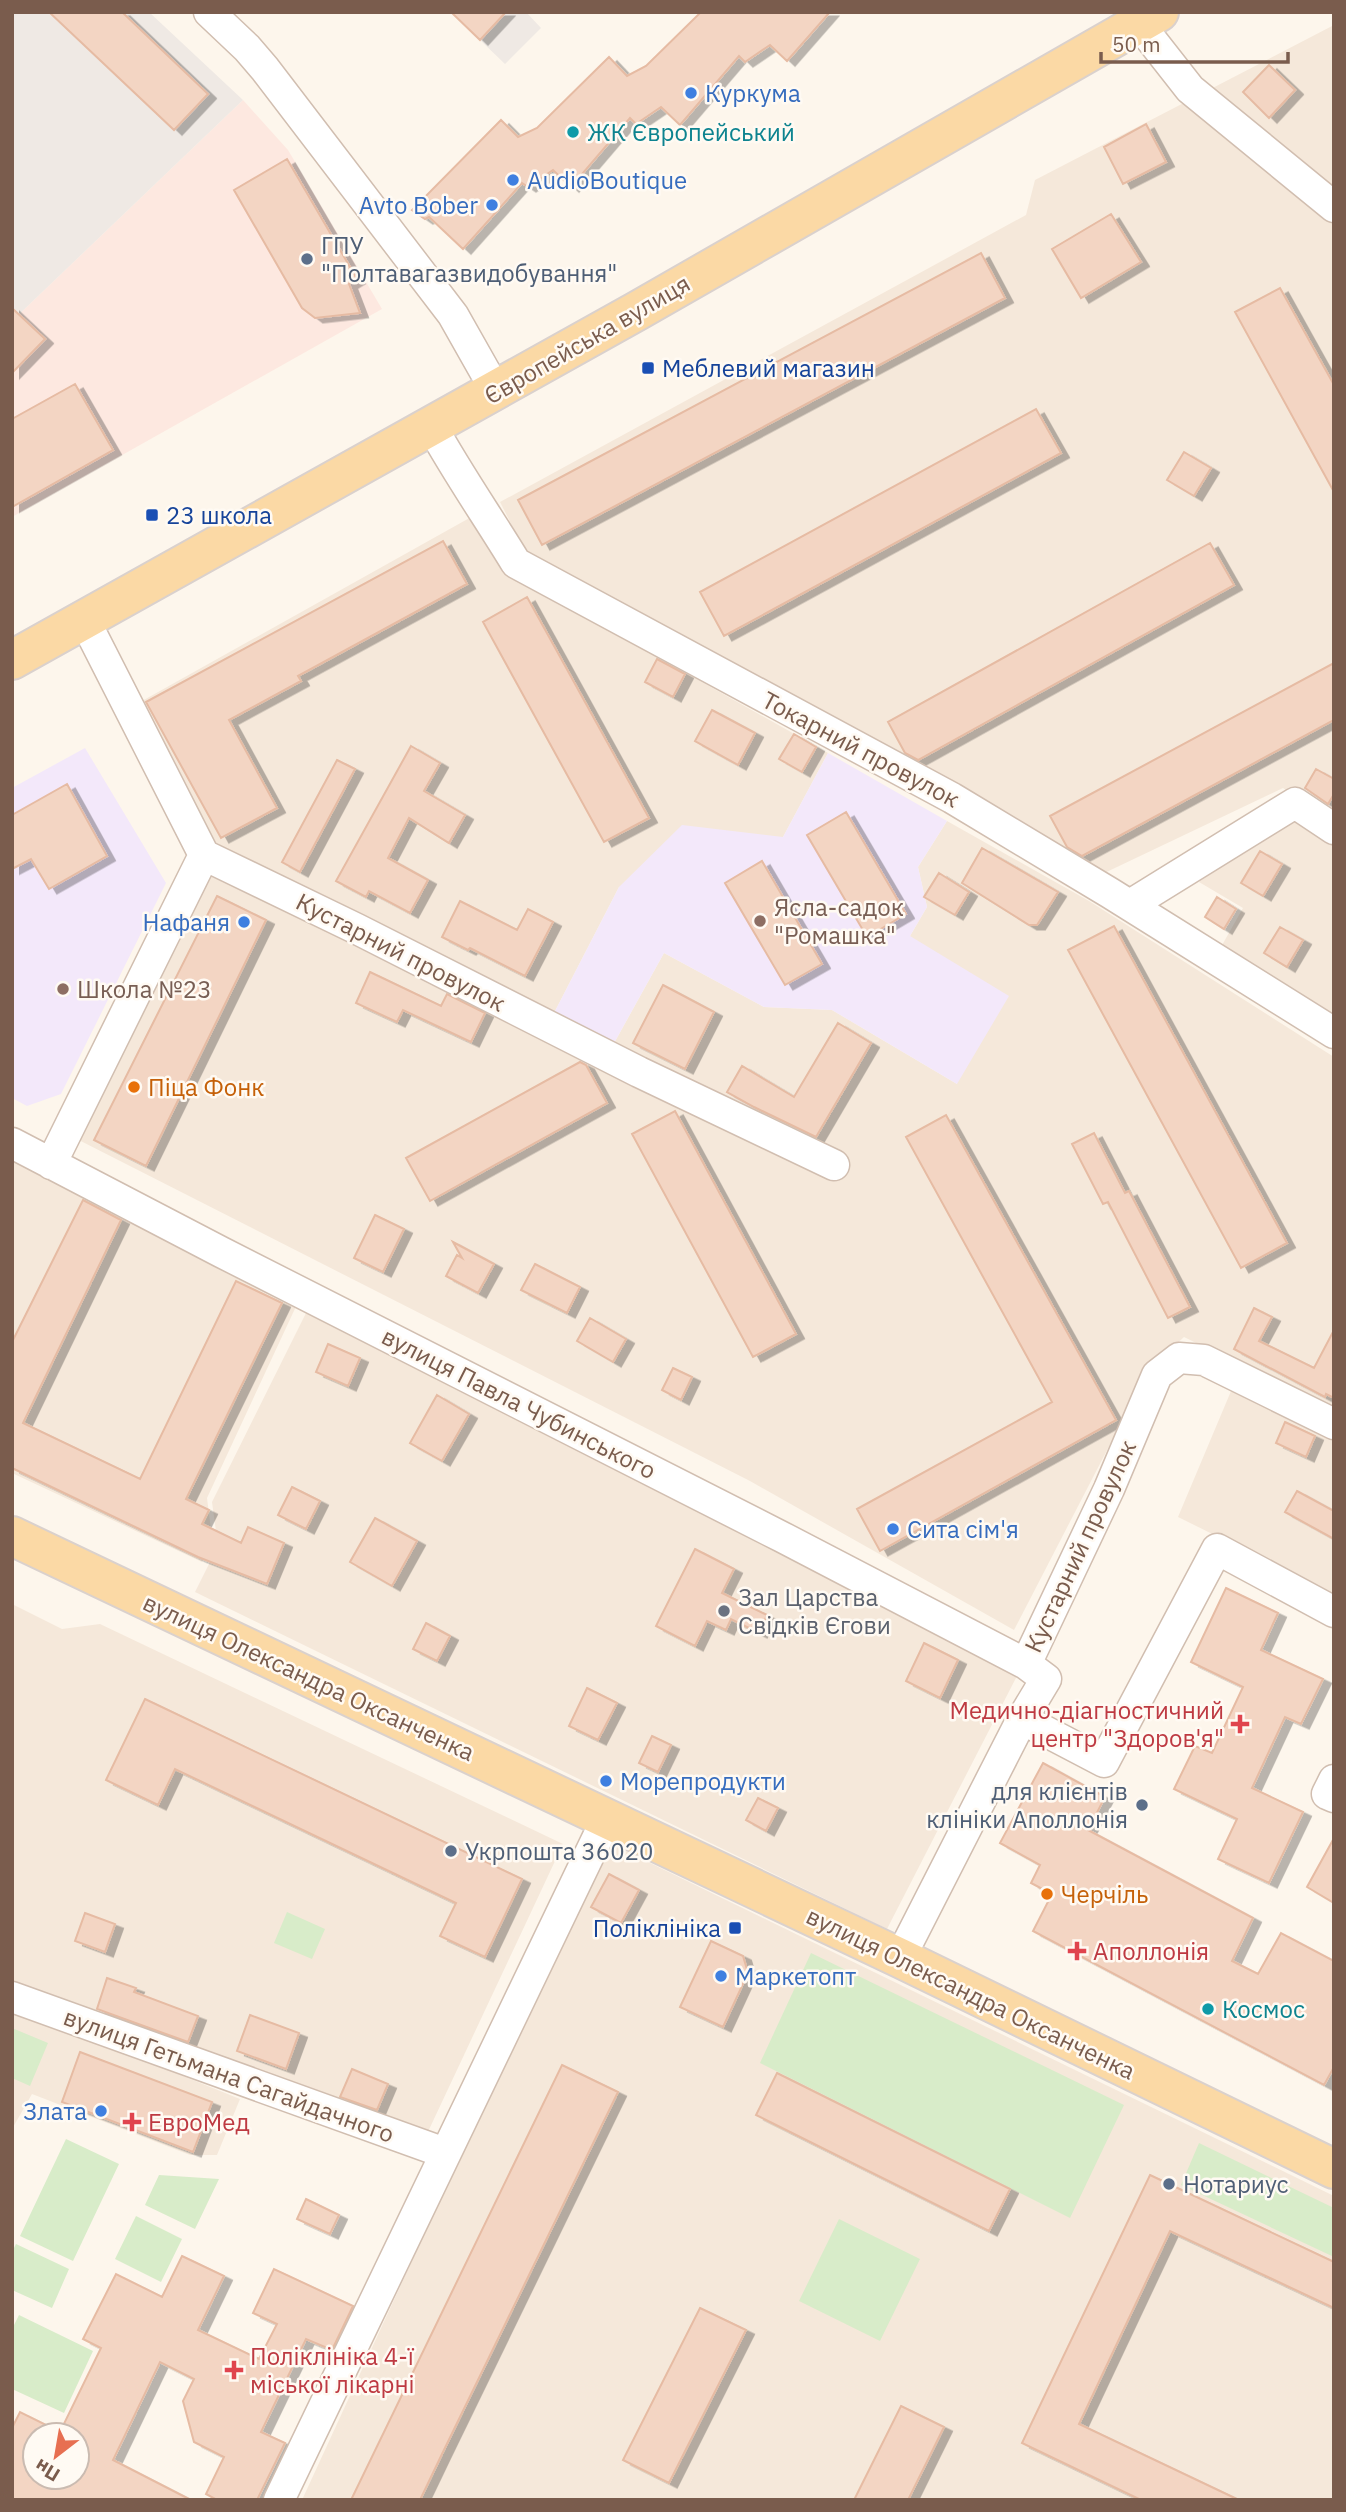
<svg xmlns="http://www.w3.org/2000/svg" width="1346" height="2512" viewBox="0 0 1346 2512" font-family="'IBM Plex Sans',sans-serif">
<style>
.residential{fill:#f5e8da}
.commercial{fill:#fde8e0}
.industrial{fill:#efe9e4}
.education{fill:#f3e8fa}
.green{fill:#d8ecc9}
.building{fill:#f3d5c3;stroke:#e6bba3;stroke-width:2;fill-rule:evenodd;filter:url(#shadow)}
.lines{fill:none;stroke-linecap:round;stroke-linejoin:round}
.minor-casing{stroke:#d1beb0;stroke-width:33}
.major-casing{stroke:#dad1cd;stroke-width:42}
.minor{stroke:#fff;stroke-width:30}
.major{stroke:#fbd9a5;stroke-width:38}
.shop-dot{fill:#3f7fe0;stroke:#fffaf3;stroke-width:2.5}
.culture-dot{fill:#0f9aa8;stroke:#fffaf3;stroke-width:2.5}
.service-dot{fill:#5c6f8a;stroke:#fffaf3;stroke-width:2.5}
.transit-dot{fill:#1a4fb4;stroke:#fffaf3;stroke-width:2.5}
.education-dot{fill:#8d6e63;stroke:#fffaf3;stroke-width:2.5}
.food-dot{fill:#e8710a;stroke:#fffaf3;stroke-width:2.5}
.worship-dot{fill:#6b7280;stroke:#fffaf3;stroke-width:2.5}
.health-dot{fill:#e0444e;stroke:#fffaf3;stroke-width:2.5}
.labels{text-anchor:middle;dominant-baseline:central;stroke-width:5;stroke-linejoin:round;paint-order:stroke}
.shop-label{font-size:24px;fill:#366cbe;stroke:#fffaf3;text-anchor:start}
.culture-label{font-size:24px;fill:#0d838f;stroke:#fffaf3;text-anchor:start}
.service-label{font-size:24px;fill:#4e5e75;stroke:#fffaf3;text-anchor:start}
.street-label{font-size:24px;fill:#7a5c4d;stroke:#fffaf3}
.transit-label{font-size:24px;fill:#164399;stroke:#fffaf3;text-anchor:start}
.education-label{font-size:24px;fill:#785e54;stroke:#fffaf3;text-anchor:start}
.food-label{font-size:24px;fill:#c56008;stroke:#fffaf3;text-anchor:start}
.worship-label{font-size:24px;fill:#5b616d;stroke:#fffaf3;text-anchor:start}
.health-label{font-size:24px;fill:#be3a42;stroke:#fffaf3;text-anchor:start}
</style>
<defs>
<filter id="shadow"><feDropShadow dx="8" dy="4.5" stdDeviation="0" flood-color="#0004"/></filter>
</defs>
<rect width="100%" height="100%" fill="#fdf6ec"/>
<path class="residential" d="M1334,25V1018L1221,947L1243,908L1199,882L1302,801L1283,788L1096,877L524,549L500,502L1026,215L1035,180Z
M473,516L517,578L828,753L783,837L619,887L553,1015L212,845L142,701Z
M947,821L1089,901L1334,1057V1411L1184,1337L1149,1369L1014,1630L750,1481L61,1131L194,857L613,1045L664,953L764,1007L832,1010L957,1084L910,936L927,907L918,867Z
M12,1150L299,1300L207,1498L213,1545L202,1562L12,1473Z
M307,1311L1019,1672L887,1929L195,1592L218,1546L212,1502Z
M1234,1384L1334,1433V1594L1178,1517Z
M12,1604L62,1629L100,1624L563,1844L426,2136L12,1989Z
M605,1841L1334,2196V2500H302Z
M12,2007L240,2099L217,2155H190L32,2094L12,2129Z"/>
<path class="commercial" d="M243,100L288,150L382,309L12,517V321Z"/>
<path class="industrial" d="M12,12H149L243,100L12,321Z
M451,12H526L541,28L505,64Z"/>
<path class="education" d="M85,748L166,883L61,1094L27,1106L12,1098V788Z
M828,753L947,821L918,867L927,907L910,936L1009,996L957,1084L832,1010L764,1007L664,953L613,1045L553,1015L619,887L682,825L783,837Z"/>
<path class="green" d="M287,1912L325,1929L312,1959L274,1943Z
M811,1953L1124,2105L1070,2218L760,2063Z
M12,2028L48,2043L30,2086L12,2078Z
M66,2139L119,2164L73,2261L20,2236Z
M1199,2143L1334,2208V2257L1181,2185Z
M159,2175L219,2179L195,2229L145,2205Z
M136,2216L182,2239L161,2282L115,2259Z
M839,2219L920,2259L880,2341L799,2301Z
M16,2244L69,2269L52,2308L12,2290V2252Z
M19,2315L93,2351L64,2413L12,2389V2329Z"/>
<path class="building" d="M49,12H122L208,94L174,130Z
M451,12H506L480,40Z
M701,12H830L787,61L770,45L745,62L739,56L680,125L661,107L636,124L630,118L571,187L553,170L528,187L522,183L463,249L429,217L425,219L412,210L501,120L518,137L537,128L609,57L627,76L646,66Z
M1269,65L1295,90L1269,118L1243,92Z
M1146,124L1166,162L1123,184L1104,147Z
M287,159L357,279L349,284L360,313L315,318L302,308L234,190Z
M1111,214L1141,262L1081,298L1052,249Z
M981,253L1005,298L542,545L518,500Z
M1280,288L1334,385V492L1235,312Z
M12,308L45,339L12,373Z
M75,384L113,450L12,507V419Z
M1036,409L1061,453L724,636L700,592Z
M1184,452L1211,468L1194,496L1167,480Z
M443,541L467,584L298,676L301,681L229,720L277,808L221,838L146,702Z
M1210,543L1234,585L918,760L905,753L888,722Z
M527,597L649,818L604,842L483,622Z
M657,659L685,674L673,697L645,682Z
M1334,663V720L1082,856L1067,847L1050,816Z
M712,710L755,733L738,765L695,741Z
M794,734L816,747L802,772L779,759Z
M411,746L440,763L424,791L465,815L449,843L409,818L388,858L428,880L410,913L369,891L366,897L336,881Z
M337,760L355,769L300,872L282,862Z
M1316,769L1334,779V794L1328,804L1305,788Z
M67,784L107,856L49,889L31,859L12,869V815Z
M846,812L906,914L867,937L807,835Z
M982,848L1058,892L1037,925H1029L962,883Z
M1260,851L1282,864L1263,896L1241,883Z
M762,861L822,964L785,985L725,883Z
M939,873L969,892L955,915L924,897Z
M217,896L266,920L146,1166L94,1140Z
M1217,897L1236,909L1224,929L1205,917Z
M460,901L517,930L528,909L553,922L525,976L470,948L468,950L442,937Z
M1114,926L1287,1243L1241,1268L1068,950Z
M1280,927L1303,940L1287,967L1264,953Z
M370,972L441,1006L447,994L485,1013L471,1042L403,1010L397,1022L356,1003Z
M663,985L714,1012L685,1069L633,1043Z
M838,1023L871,1043L816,1137L754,1107L727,1092L742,1066L794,1097Z
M580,1062L586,1065L607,1103L430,1201L406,1158Z
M675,1111L796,1334L753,1357L632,1134Z
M946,1115L1116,1420L880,1551L857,1509L1052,1402L906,1137Z
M1094,1133L1125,1193L1129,1191L1190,1307L1168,1318L1108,1202L1103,1204L1072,1144Z
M83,1200L121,1220L23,1423L140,1479L236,1281L282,1303L186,1499L209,1510L202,1524L241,1543L248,1527L284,1543L267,1584L198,1557L12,1468V1342Z
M375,1215L404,1229L383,1272L354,1258Z
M453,1242L494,1264L478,1293L446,1276L457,1255L462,1258Z
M535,1264L580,1287L567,1313L521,1290Z
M1254,1308L1272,1317L1259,1341L1314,1368L1334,1330V1398L1326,1394L1325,1397L1234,1349Z
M590,1318L626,1339L613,1362L577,1341Z
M328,1344L360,1358L348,1386L316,1372Z
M673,1368L692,1377L681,1400L662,1390Z
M437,1395L469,1414L442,1461L410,1443Z
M1285,1422L1315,1436L1306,1457L1276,1443Z
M292,1487L320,1501L306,1529L278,1515Z
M1297,1491L1334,1511V1539L1285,1512Z
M375,1518L417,1541L392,1586L350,1562Z
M695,1549L734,1569L722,1593L767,1615L759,1633L731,1619L726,1630L707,1621L695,1646L656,1626Z
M1226,1588L1278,1613L1261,1650L1323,1679L1301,1724L1285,1717L1252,1788L1303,1812L1269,1883L1218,1859L1237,1819L1174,1789L1195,1746L1212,1753L1243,1687L1191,1662Z
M426,1623L450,1636L437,1661L413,1649Z
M924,1643L958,1660L940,1698L906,1681Z
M587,1688L617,1703L598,1740L569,1726Z
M145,1699L522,1879L485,1957L440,1936L456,1903L175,1769L158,1805L106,1780Z
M652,1736L671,1745L658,1772L639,1763Z
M1043,1763L1105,1797L1088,1830L1253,1918L1232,1961L1258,1974L1281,1933L1334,1961V2067L1324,2085L1033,1931L1052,1894L1031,1883L1040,1865L1000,1843Z
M758,1798L778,1808L766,1831L746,1820Z
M1334,1838V1903L1307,1887Z
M609,1874L639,1890L621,1923L591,1907Z
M85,1913L115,1924L105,1952L75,1941Z
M711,1941L743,1956L748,1973L723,2027L680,2007Z
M107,1978L136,1988L134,1992L198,2016L188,2042L97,2009Z
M250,2015L299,2033L286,2069L237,2051Z
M80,2052L212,2102L193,2152L62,2102Z
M562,2065L618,2092L442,2454L420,2500H351Z
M352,2069L388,2084L377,2110L340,2097Z
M777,2073L1010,2189L989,2231L756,2115Z
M1150,2175L1334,2262V2308L1170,2231L1079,2424L1239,2500H1141L1022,2443Z
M306,2199L339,2215L330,2234L297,2219Z
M182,2256L224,2276L198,2330L259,2359L277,2324L253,2313L274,2269L353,2306L332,2350L306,2339L261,2432L285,2443L257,2500H217L206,2494L224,2457L194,2442L183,2401L194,2379L160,2362L113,2460L191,2500H12V2428L20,2412L60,2432L101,2348L83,2339L116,2274L162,2297ZM35,2435H77V2477H35Z
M700,2308L746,2330L669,2483L623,2460Z
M901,2406L944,2427L908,2500H854Z"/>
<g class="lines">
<defs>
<path id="minor" d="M209,12L247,48L265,69L453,315L496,391
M1139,24L1190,89L1334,207
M432,427C458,474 488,517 516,563L952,798L1110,893L1334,1033
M85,621L204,855L357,929L639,1072L834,1165
M1130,905L1295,803L1334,829
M12,1143L221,1252L782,1537L1026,1664
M51,1164L204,855
M1022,1719L1104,1762L1217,1549L1334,1612
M1334,1780L1327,1794L1334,1797
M900,1958L1022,1719L1046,1679L1026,1664L1109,1489L1157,1375L1179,1358L1204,1360L1334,1424
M12,1997L445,2153
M279,2500L607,1818"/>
<path id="major" d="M12,660L637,311L1159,12
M12,1536L900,1958L1334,2169"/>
</defs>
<use href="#minor" class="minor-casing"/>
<use href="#major" class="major-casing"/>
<use href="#minor" class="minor"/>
<use href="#major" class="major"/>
</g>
<g class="shop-dot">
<circle cx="691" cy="93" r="7"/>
<circle cx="513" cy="180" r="7"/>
<circle cx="492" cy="205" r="7"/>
<circle cx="244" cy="922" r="7"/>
<circle cx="893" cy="1529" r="7"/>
<circle cx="606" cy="1781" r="7"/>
<circle cx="721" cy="1976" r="7"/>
<circle cx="101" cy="2111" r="7"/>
</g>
<g class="culture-dot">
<circle cx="573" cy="132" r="7"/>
<circle cx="1208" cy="2009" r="7"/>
</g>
<g class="service-dot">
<circle cx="307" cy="259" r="7"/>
<circle cx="1142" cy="1805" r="7"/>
<circle cx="451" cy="1851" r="7"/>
<circle cx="1169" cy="2184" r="7"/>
</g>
<g class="transit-dot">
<rect x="641" y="361" width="14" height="14" rx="3.5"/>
<rect x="145" y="508" width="14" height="14" rx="3.5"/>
<rect x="728" y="1921" width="14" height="14" rx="3.5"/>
</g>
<g class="education-dot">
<circle cx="760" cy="921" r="7"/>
<circle cx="63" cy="989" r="7"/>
</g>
<g class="food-dot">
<circle cx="134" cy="1087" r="7"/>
<circle cx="1047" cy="1894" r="7"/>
</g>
<circle class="worship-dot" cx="724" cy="1611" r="7"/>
<g class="health-dot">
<path d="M1236.5 1713.5h7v7h7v7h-7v7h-7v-7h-7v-7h7z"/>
<path d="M1073.5 1940.5h7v7h7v7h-7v7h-7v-7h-7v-7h7z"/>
<path d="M128.5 2111.5h7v7h7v7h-7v7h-7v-7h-7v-7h7z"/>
<path d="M230.5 2359.5h7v7h7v7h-7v7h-7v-7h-7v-7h7z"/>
</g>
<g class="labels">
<g class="shop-label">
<text x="705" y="93">Куркума</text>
<text x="527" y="180">AudioBoutique</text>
<text x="478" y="205" text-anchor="end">Avto Bober</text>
<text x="230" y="922" text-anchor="end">Нафаня</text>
<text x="907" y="1529">Сита сім'я</text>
<text x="620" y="1781">Морепродукти</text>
<text x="735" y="1976">Маркетопт</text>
<text x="87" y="2111" text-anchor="end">Злата</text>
</g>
<g class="culture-label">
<text x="587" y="132">ЖК Європейський</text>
<text x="1222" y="2009">Космос</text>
</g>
<g class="service-label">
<text x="321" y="245">ГПУ<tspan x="321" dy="28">"Полтавагазвидобування"</tspan></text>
<text x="1128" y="1791" text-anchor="end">для клієнтів<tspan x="1128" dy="28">клініки Аполлонія</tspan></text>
<text x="465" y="1851">Укрпошта 36020</text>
<text x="1183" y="2184">Нотариус</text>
</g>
<g class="street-label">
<text transform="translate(587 339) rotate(-30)">Європейська вулиця</text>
<text transform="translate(861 749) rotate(28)">Токарний провулок</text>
<text transform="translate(401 952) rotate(27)">Кустарний провулок</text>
<text transform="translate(519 1403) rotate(27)">вулиця Павла Чубинського</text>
<text transform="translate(1080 1546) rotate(-65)">Кустарний провулок</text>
<text transform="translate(309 1677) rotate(25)">вулиця Олександра Оксанченка</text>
<text transform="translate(971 1993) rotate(26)">вулиця Олександра Оксанченка</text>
<text transform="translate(229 2075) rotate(20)">вулиця Гетьмана Сагайдачного</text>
</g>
<g class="transit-label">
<text x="662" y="368">Меблевий магазин</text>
<text x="166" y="515">23 школа</text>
<text x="721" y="1928" text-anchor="end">Поліклініка</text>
</g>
<g class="education-label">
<text x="774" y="907">Ясла-садок<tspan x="774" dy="28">"Ромашка"</tspan></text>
<text x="77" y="989">Школа №23</text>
</g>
<g class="food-label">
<text x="148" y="1087">Піца Фонк</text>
<text x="1061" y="1894">Черчіль</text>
</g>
<g class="worship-label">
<text x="738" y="1597">Зал Царства<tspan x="738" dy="28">Cвідків Єгови</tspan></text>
</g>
<g class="health-label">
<text x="1224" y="1710" text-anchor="end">Медично-діагностичний<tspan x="1224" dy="28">центр "Здоров'я"</tspan></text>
<text x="1093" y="1951">Аполлонія</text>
<text x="148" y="2122">ЕвроМед</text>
<text x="250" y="2356">Поліклініка 4-ї<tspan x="250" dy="28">міської лікарні</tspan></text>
</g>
</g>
<rect width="1346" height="2512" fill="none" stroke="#7a5c4d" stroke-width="28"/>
<g transform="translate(56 2456) rotate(211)"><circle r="33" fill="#fffaf3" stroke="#cabbb1" stroke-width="2"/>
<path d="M0-5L12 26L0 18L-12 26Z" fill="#e76f51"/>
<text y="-10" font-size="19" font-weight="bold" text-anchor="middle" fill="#7a5c4d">Пн</text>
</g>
<path d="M1101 52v10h187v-10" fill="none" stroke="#7a5c4d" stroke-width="3.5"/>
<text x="1112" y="52" font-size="21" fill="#7a5c4d" stroke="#fffaf3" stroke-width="5" paint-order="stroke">50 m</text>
</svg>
